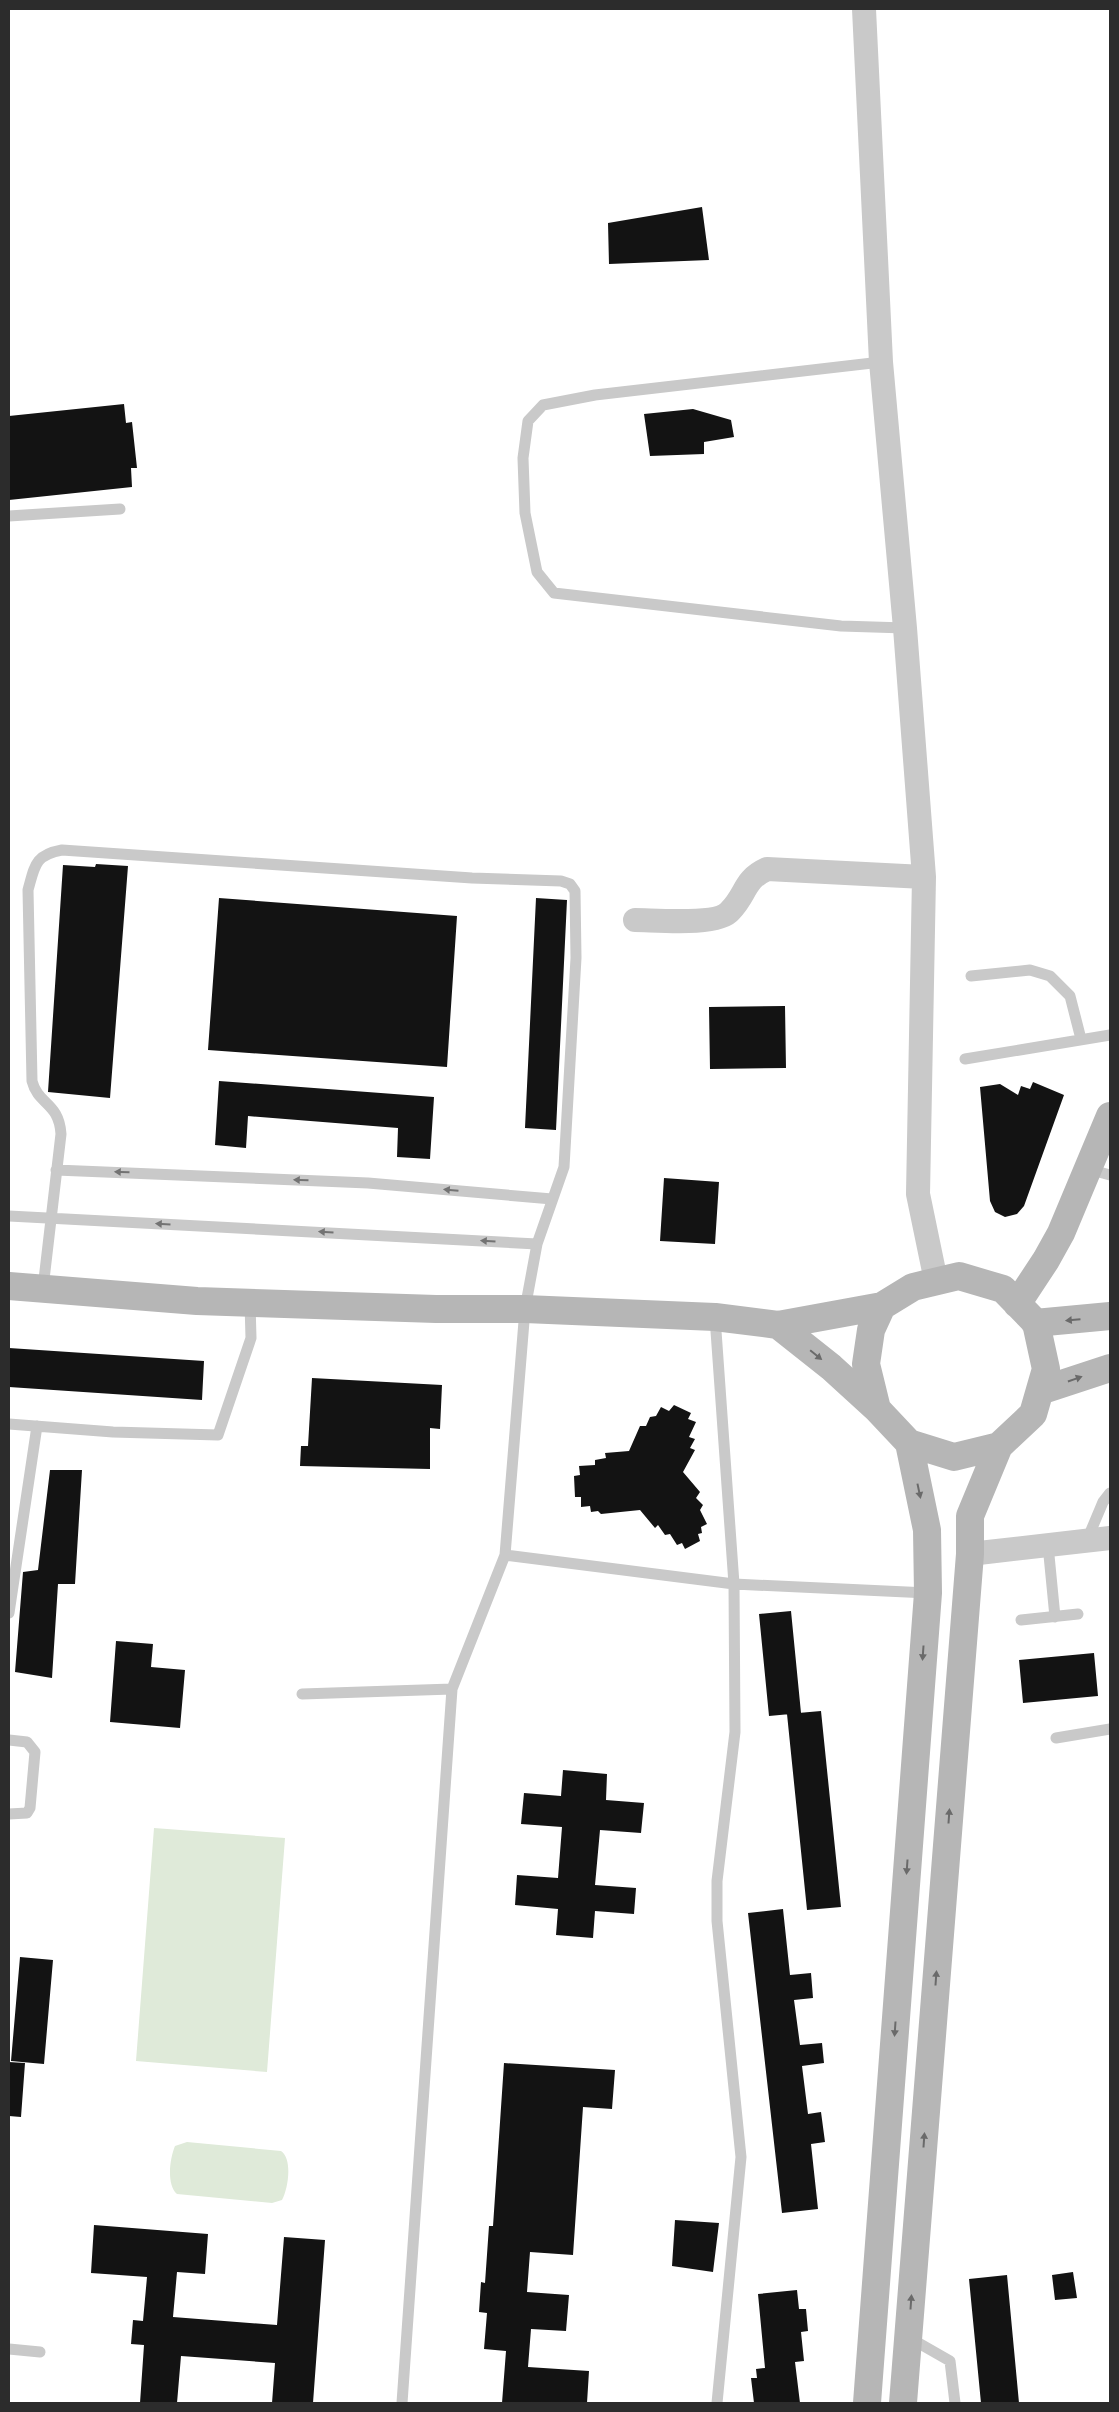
<svg xmlns="http://www.w3.org/2000/svg" width="1119" height="2412" viewBox="0 0 1119 2412" font-family="'Golos Text',sans-serif">
<style>
.green{fill:#dfead9}
.building{fill:#131313}
.lines{fill:none;stroke-linecap:round;stroke-linejoin:round}
.lane{stroke:#c9c9c9;stroke-width:11}
.street{stroke:#c9c9c9;stroke-width:24}
.secondary{stroke:#b6b6b6;stroke-width:28}
.oneway{fill:#737373}
.oneway2{fill:#6a6a6a}
</style>
<rect width="100%" height="100%" fill="#fff"/>
<path class="green" d="M154,1828L285,1838L267,2072L136,2061Z
M187,2142L281,2151C293,2159 288,2189 282,2200L272,2203L177,2194C166,2184 170,2158 175,2146Z"/>
<path class="building" d="M702,207L709,260L609,264L608,223Z
M124,404L126,423L132,422L137,468H131L132,487L9,500V416Z
M693,409L731,420L734,437L704,442V454L650,456L644,414Z
M96,864L128,866L110,1098L48,1092L63,865L95,867Z
M219,898L457,916L447,1067L208,1050Z
M536,898L567,900L556,1130L525,1128Z
M785,1006L786,1068L710,1069L709,1007Z
M219,1081L434,1097L430,1159L397,1157L398,1128L248,1116L246,1148L215,1145Z
M1033,1082L1064,1095L1024,1206L1017,1214L1005,1217L995,1212L990,1201L980,1087L1000,1084L1018,1095L1021,1086L1030,1089Z
M664,1178L719,1182L715,1244L660,1241Z
M9,1348L204,1361L202,1400L9,1387Z
M312,1378L442,1385L440,1429L430,1428V1469L300,1466L301,1446H308Z
M674,1405L691,1413L688,1419L696,1422L689,1437L695,1439L690,1448L695,1450L683,1472L700,1492L696,1498L703,1505L700,1510L707,1524L701,1527L702,1533L698,1534L700,1541L685,1549L682,1543L677,1545L670,1534L665,1535L658,1525L655,1528L640,1510L601,1514L598,1511L591,1512L590,1506L581,1507V1497H575L574,1476L580,1475L579,1466L595,1465V1460L606,1458L605,1453L629,1451L640,1426H646L650,1417L656,1416L661,1407L669,1411Z
M50,1470H82L75,1584H58L52,1678L15,1672L23,1572L38,1570Z
M791,1611L801,1713L769,1716L759,1614Z
M116,1641L153,1644L151,1667L185,1670L180,1728L110,1722Z
M1094,1653L1098,1696L1023,1703L1019,1660Z
M821,1711L841,1907L807,1910L787,1714Z
M563,1770L607,1774L606,1800L644,1803L641,1833L600,1830L595,1885L636,1888L634,1914L595,1911L593,1938L556,1935L558,1909L515,1905L517,1875L558,1878L562,1827L521,1824L524,1793L561,1796Z
M783,1909L790,1975L811,1973L813,1998L794,2000L800,2045L822,2043L824,2063L802,2066L808,2114L821,2112L825,2142L811,2144L818,2209L782,2213L748,1913Z
M20,1957L53,1960L44,2064L11,2061Z
M9,2062L25,2063L21,2117L9,2116Z
M504,2063L615,2070L612,2109L583,2107L573,2255L530,2252L527,2292L569,2295L566,2331L531,2329L528,2367L589,2371L587,2403H502L506,2351L484,2349L487,2313L479,2312L481,2282L485,2283L489,2226H493Z
M675,2220L719,2223L713,2272L672,2266Z
M94,2225L208,2234L205,2274L177,2272L173,2317L277,2325L284,2237L325,2240L313,2403H272L275,2363L181,2356L177,2403H140L144,2345L131,2344L133,2320L143,2321L147,2277L91,2273Z
M1073,2272L1077,2298L1055,2300L1052,2275Z
M1007,2275L1019,2403H981L969,2279Z
M797,2290L799,2309H806L808,2331L801,2332L804,2361L795,2362L800,2403H754L751,2378H757L756,2369L765,2368L758,2294Z"/>
<g class="lines">
<path class="lane" d="M881,362L595,395L543,405L528,421L523,458L525,513L537,572L554,593L841,626L905,628
M9,516L120,509
M971,976L1030,970L1050,976L1070,996L1081,1039
M965,1059L1110,1035
M1088,1169L1110,1175
M56,1170L368,1183L552,1199
M9,1216L537,1244
M43,1288L61,1134C59,1102 38,1105 32,1081L28,890C35,865 35,855 62,850L472,878L561,881L570,884L575,891L576,958L564,1167L537,1244L525,1309L505,1555L452,1689L302,1694
M715,1317L734,1584L735,1732L717,1881V1921L741,2157L717,2403
M9,1424L113,1432L218,1435L251,1338L250,1303
M1087,1540L1103,1502L1110,1493
M1048,1545L1055,1617
M505,1555L734,1584L928,1593
M9,1613L37,1426
M1021,1620L1078,1614
M1056,1738L1110,1729
M9,1740L27,1742L35,1752L30,1808L27,1813L9,1814
M908,2337L950,2361L955,2403
M9,2349L40,2352
M402,2403L452,1689"/>
<path class="street" d="M864,9L881,362L905,628L924,877L918,1194L936,1281
M635,920C655,920 718,926 730,911C747,894 743,880 767,869L924,877
M970,1554L1110,1538"/>
<path class="secondary" d="M959,1276L1003,1289L1036,1323L1046,1369L1033,1414L999,1446L954,1457L909,1443L877,1409L866,1364L871,1330L882,1306L913,1287Z
M9,1286L197,1301L436,1309H525L715,1317L778,1325L882,1306
M1017,1304L1046,1260L1061,1233L1110,1116
M1035,1323L1110,1316
M778,1325L831,1367L877,1409
M1040,1391L1110,1368
M867,2403L928,1593L927,1530L909,1443
M903,2403L970,1554V1516L999,1446"/>
</g>
<defs><path id="oneway-solid" d="M-6-.8H1V-3.2L6.5 0L1 3.2V.8H-6Z" transform="scale(1.25)"/></defs>
<g class="oneway">
<use href="#oneway-solid" transform="translate(122 1172) rotate(-178)"/>
<use href="#oneway-solid" transform="translate(301 1180) rotate(-178)"/>
<use href="#oneway-solid" transform="translate(451 1190) rotate(-175)"/>
<use href="#oneway-solid" transform="translate(163 1224) rotate(-177)"/>
<use href="#oneway-solid" transform="translate(326 1232) rotate(-177)"/>
<use href="#oneway-solid" transform="translate(488 1241) rotate(-177)"/>
</g>
<g class="oneway2">
<use href="#oneway-solid" transform="translate(1073 1320) rotate(175)"/>
<use href="#oneway-solid" transform="translate(816 1355) rotate(39)"/>
<use href="#oneway-solid" transform="translate(1075 1379) rotate(-19)"/>
<use href="#oneway-solid" transform="translate(919 1491) rotate(78)"/>
<use href="#oneway-solid" transform="translate(923 1653) rotate(94)"/>
<use href="#oneway-solid" transform="translate(949 1816) rotate(-86)"/>
<use href="#oneway-solid" transform="translate(907 1867) rotate(94)"/>
<use href="#oneway-solid" transform="translate(936 1978) rotate(-86)"/>
<use href="#oneway-solid" transform="translate(895 2029) rotate(94)"/>
<use href="#oneway-solid" transform="translate(924 2140) rotate(-86)"/>
<use href="#oneway-solid" transform="translate(911 2302) rotate(-86)"/>
</g>
<rect width="1119" height="2412" fill="none" stroke="#2c2c2c" stroke-width="20"/>
</svg>
